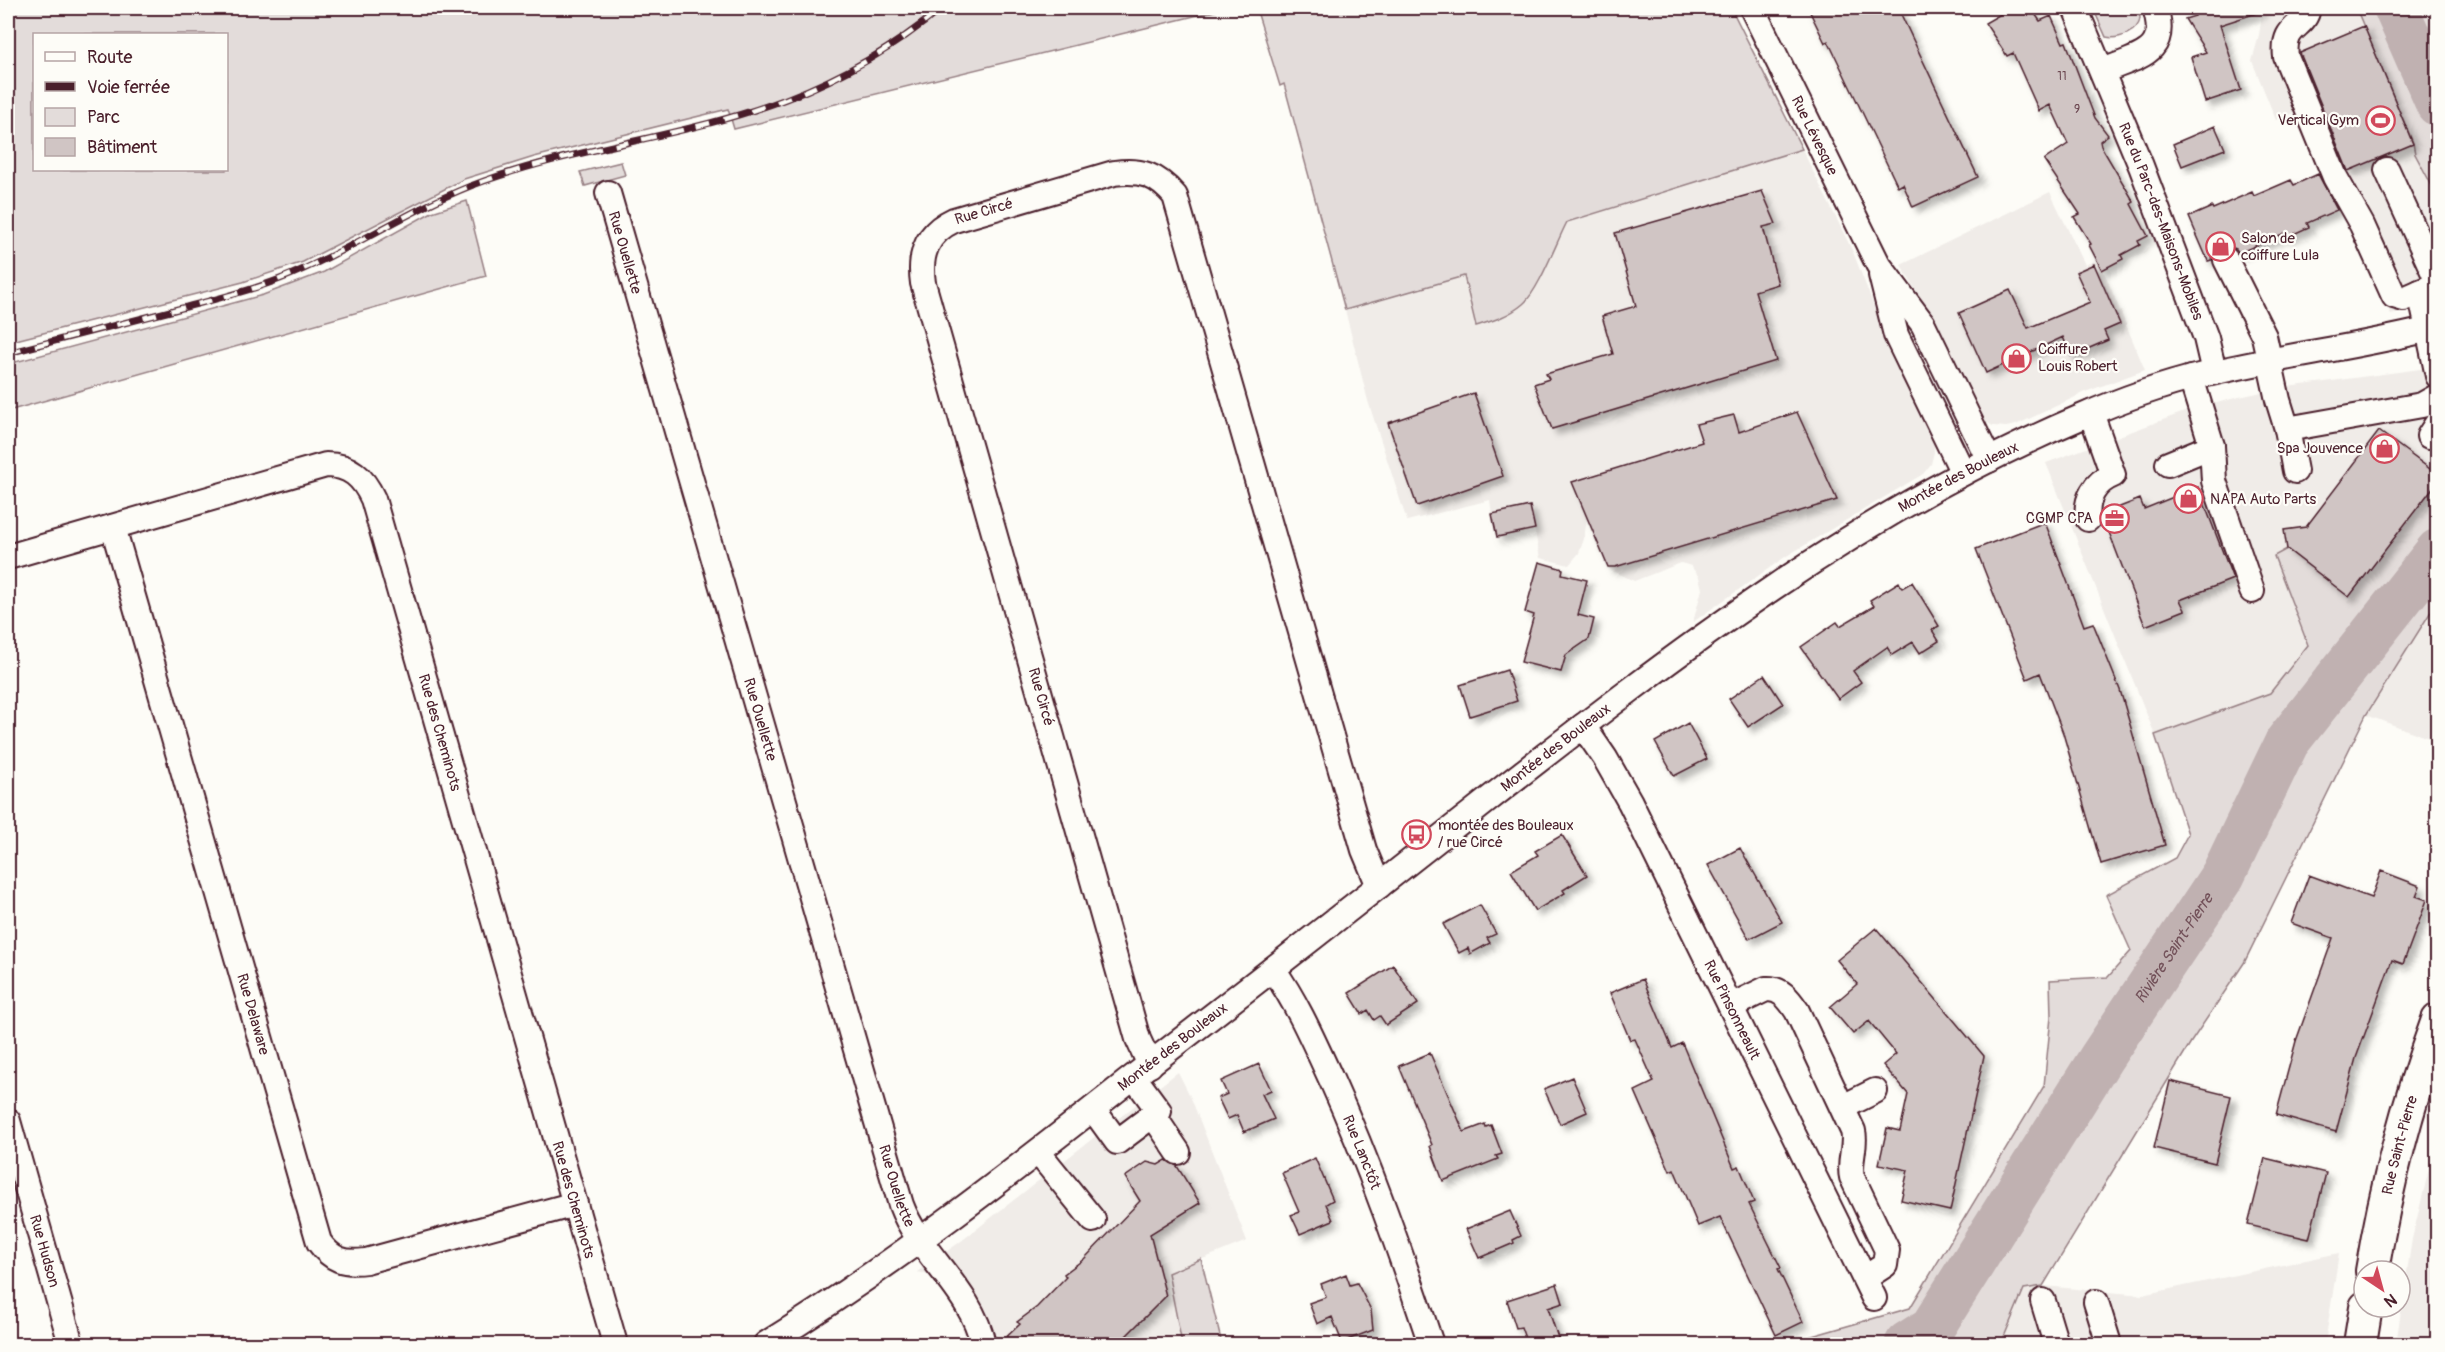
<svg xmlns="http://www.w3.org/2000/svg" width="2445" height="1352" viewBox="0 0 2445 1352" font-family="Pangolin,sans-serif">
<style>
.built{fill:#f0ece8}
.green{fill:#e3dcda;stroke:#967e82;stroke-width:1.5;fill-rule:evenodd}
.lines{fill:none;stroke-linecap:round;stroke-linejoin:round}
.river{stroke:#c0b1b1;stroke-width:45}
.building{fill:#d0c5c4;stroke:#4a1f2b;stroke-width:1.5;filter:url(#shadow)}
.minor-casing{stroke:#4a1f2b;stroke-width:28}
.major-casing{stroke:#4a1f2b;stroke-width:36}
.minor{stroke:#fdfcf7;stroke-width:24}
.major{stroke:#fdfcf7;stroke-width:32}
.rail-casing{stroke:#4a1f2b;stroke-width:7}
.rail{stroke:#fdfcf7;stroke-width:4.5;stroke-dasharray:14;stroke-linecap:butt}
.labels{text-anchor:middle;dominant-baseline:central;stroke-width:4.5;stroke-linejoin:round;paint-order:stroke}
.number-label{font-size:12px;fill:#6c4851}
.poi-label{font-size:15px;fill:#4a1f2b;stroke:#fdfcf7;text-anchor:start}
.street-label{font-size:15px;fill:#4a1f2b;stroke:#fdfcf7}
.water-label{font-size:16px;font-style:italic;fill:#73525a;stroke:#fdfcf7}
</style>
<defs>
<filter id="shadow"><feDropShadow dx="5.5" dy="5.5" stdDeviation="3" flood-color="#0004"/></filter>
</defs>
<rect width="100%" height="100%" fill="#fdfcf7"/>
<filter id="ink" filterUnits="userSpaceOnUse"><feTurbulence type="fractalNoise" baseFrequency=".0167" numOctaves="2"/><feDisplacementMap in="SourceGraphic" scale="12" xChannelSelector="R" yChannelSelector="G"/><feConvolveMatrix kernelMatrix="1 2 1 2 8 2 1 2 1" color-interpolation-filters="sRGB"/></filter>
<g filter="url(#ink)">
<path class="built" d="M2263,8H2356L2413,144L2415,154L2437,195V303L2391,315L2302,110L2276,120L2252,61L2259,35Z
M1802,149L1853,252L1889,345L1930,430L1934,441V452L1931,464L1923,474L1785,557L1693,622L1702,589L1699,577L1691,566L1681,563L1634,581L1609,569L1587,518L1584,539L1579,553L1569,565L1540,558L1530,506L1492,514L1490,500L1407,521L1368,401L1345,310L1464,276L1476,326L1502,317L1524,303L1538,281L1567,222Z
M2050,192L2085,265L2094,261L2102,267L2145,370L2088,391L2016,425L2006,427L1993,426L1982,420L1973,408L1926,308L1901,265Z
M2437,363V481L2270,693L2155,735L2046,463L2187,411L2235,398L2280,388L2420,369Z
M2437,602V741L2366,715Z
M1178,1072L1191,1098L1247,1241L1168,1273L1182,1344H968L957,1314L940,1284L929,1274L917,1272L960,1242Z
M2437,1136V1344H2396L2412,1239Z
M2339,1253L2325,1344H2000L2024,1289L2044,1286L2142,1295Z"/>
<path class="green" d="M8,8H1227L734,129L728,109L534,157L464,179L303,262L243,282L8,342ZM226,34V170H34V34Z
M1256,8H1731L1802,149L1567,222C1556,243 1539,290 1523,304C1509,316 1492,321 1476,326L1464,276L1345,310L1284,84L1280,86Z
M2093,8H2137C2138,11 2140,14 2140,18C2139,32 2118,40 2106,37Z
M2356,8H2431L2438,23L2437,195L2415,154L2413,143Z
M621,162L625,175L585,186L580,172Z
M467,201L486,276L8,411V364L263,295L324,272L432,212Z
M2437,481V602L2366,715L2244,963L2191,1042L2043,1286L2024,1289L2001,1344H1784L1910,1308L2044,1086L2051,1017L2050,980L2108,977L2131,951L2106,895L2175,858L2188,834L2155,735L2270,693L2308,645L2274,556L2287,549L2349,596Z
M1201,1259L1222,1344H1182L1168,1273Z"/>
<g class="lines">
<g class="river">
<path d="M2396,8L2438,104"/>
<path id="s1" d="M1907,1344L1932,1328L2101,1058L2223,875L2287,742L2438,551"/>
</g>
</g>
<path class="building" d="M1808,8H1898L1978,177L1913,207L1903,184L1898,187L1828,41L1825,43Z
M2011,8H2031L2040,21L2051,16L2063,43L2066,42L2095,118L2108,135L2100,141L2101,146L2134,202L2131,204L2148,236L2138,241L2140,245L2121,255L2123,259L2102,270L2089,245L2091,244L2074,217L2080,214L2044,160L2068,144L2050,105L2039,111L2013,53L2007,56L1985,23Z
M2193,8H2260V12L2220,25L2241,90L2205,102L2191,57L2206,52L2185,19L2195,16Z
M2364,26L2413,144L2348,171L2300,53Z
M2215,126L2225,149L2182,166L2173,144Z
M2318,174L2337,210L2307,223L2309,227L2287,237L2285,233L2239,253L2236,249L2227,246L2220,247L2214,252L2212,260L2208,261L2189,217L2212,207L2213,209L2252,192L2254,196L2291,180L2294,185Z
M1762,191L1776,224L1763,227L1778,284L1755,291L1776,361L1552,429L1534,384L1549,379L1546,374L1613,354L1602,316L1636,306L1615,233Z
M2094,264L2120,324L2104,331L2108,340L2071,356L2063,337L1986,373L1959,313L2010,290L2028,328L2090,302L2076,272Z
M1474,393L1503,476L1417,506L1388,423Z
M1797,412L1837,500L1615,567H1608L1572,482L1702,442L1696,424L1734,415L1739,432Z
M2379,431L2438,475V481L2349,597L2287,549L2284,530L2306,527Z
M2198,487L2233,579L2180,600L2185,610L2145,626L2102,514L2140,499L2144,509Z
M1530,506L1535,529L1497,537L1492,514Z
M2045,522L2084,626L2093,623L2120,690L2165,845L2101,864L2063,733L2040,673L2027,679L1976,549Z
M1539,562L1563,569L1562,574L1587,580L1578,615L1594,619L1589,639L1566,655L1561,672L1521,662L1534,615L1525,612Z
M1899,582L1902,588L1912,582L1939,626L1932,630L1939,641L1920,653L1913,642L1892,655L1887,647L1853,671L1861,682L1838,699L1801,647L1837,622L1840,626L1874,606L1870,600Z
M1507,670L1517,701L1470,716L1460,685Z
M1764,675L1783,704L1748,727L1729,699Z
M1688,723L1707,759L1674,776L1655,742Z
M1562,835L1587,875L1563,890L1565,893L1535,911L1511,871L1538,855L1535,851Z
M1740,848L1782,922L1749,939L1708,865Z
M2381,871L2420,886L2416,896L2427,900L2403,964L2392,960L2356,1058L2336,1132L2276,1115L2296,1041L2333,938L2291,923L2309,875L2371,898Z
M1480,905L1496,934L1487,938L1490,943L1470,954L1468,948L1459,953L1443,924Z
M1876,928L1984,1056L1950,1211L1901,1200L1908,1170L1879,1164L1887,1128L1900,1131L1908,1094L1883,1065L1896,1054L1869,1021L1853,1034L1830,1007L1857,984L1837,960Z
M1393,965L1418,1004L1386,1025L1380,1016L1374,1020L1368,1010L1362,1014L1349,993Z
M1643,979L1672,1048L1682,1043L1734,1168L1739,1166L1754,1202L1749,1204L1781,1268L1778,1269L1803,1322L1776,1335L1720,1217L1698,1226L1674,1169L1670,1171L1635,1091L1654,1082L1635,1039L1630,1040L1610,993Z
M1430,1053L1464,1132L1485,1124L1486,1127L1491,1125L1502,1154L1496,1156L1498,1159L1443,1181L1430,1146L1432,1145L1399,1066Z
M1259,1064L1271,1090L1262,1094L1274,1119L1244,1132L1237,1115L1228,1119L1218,1098L1227,1094L1221,1081Z
M1572,1077L1587,1112L1560,1124L1544,1089Z
M2170,1081L2231,1096L2215,1163L2154,1148Z
M1315,1158L1333,1200L1326,1204L1333,1220L1300,1234L1291,1215L1299,1212L1282,1173Z
M2265,1158L2326,1173L2309,1239L2248,1225Z
M1166,1160L1177,1166L1200,1203L1150,1234L1166,1296L1118,1344H999L1020,1324L1017,1322L1037,1307L1066,1277L1064,1274L1084,1259L1140,1201L1125,1177L1147,1162L1158,1165Z
M1510,1211L1521,1236L1513,1240L1514,1243L1479,1258L1466,1229Z
M1346,1274L1350,1285L1357,1283L1371,1310L1373,1330L1342,1342L1332,1317L1317,1324L1309,1303L1326,1297L1321,1284Z
M1557,1284L1563,1303L1548,1308L1560,1344H1527L1521,1327L1516,1328L1507,1300Z"/>
<g class="lines">
<defs>
<g id="minor">
<path id="s2" d="M1752,8L1878,264L1923,324L1989,460"/>
<path id="s3" d="M2075,8L2141,166L2206,338L2214,372"/>
<path d="M2308,8C2305,29 2282,24 2286,57L2335,177L2362,225L2394,296L2404,299L2438,284"/>
<path d="M2103,71C2138,56 2170,54 2155,8"/>
<path d="M2387,170L2438,282"/>
<path id="s4" d="M608,193L901,1205C920,1256 972,1290 983,1344"/>
<path d="M2226,260L2264,336L2278,400L2287,429L2422,405L2438,396"/>
<path d="M1881,275L1896,335L1963,473"/>
<path d="M2420,292L2438,376"/>
<path d="M2191,378L2212,446L2214,481L2252,591"/>
<path d="M2287,429L2295,471"/>
<path d="M2429,436L2438,422"/>
<path d="M2168,464L2212,446"/>
<path d="M2088,519C2085,499 2095,482 2113,475L2091,413"/>
<path id="s5" d="M113,527L319,1242C332,1260 344,1264 366,1261L575,1204"/>
<path id="s6" d="M8,557L326,465C350,465 363,477 373,499L615,1344"/>
<path id="s7" d="M1583,726L1605,758L1630,802L1874,1298"/>
<path id="s8" d="M1273,969C1297,1003 1313,1040 1331,1079C1370,1165 1401,1254 1431,1344"/>
<path d="M1731,1006L1766,989C1781,988 1789,999 1797,1011L1853,1131C1857,1146 1848,1161 1852,1177L1887,1250L1885,1265L1865,1278"/>
<path id="s9" d="M1150,1065L1138,1039L923,283C919,255 926,233 954,220L1114,173C1141,169 1157,175 1175,196L1364,850L1379,886"/>
<path d="M1843,1107L1875,1091"/>
<path d="M1093,1109L1117,1142L1153,1115L1159,1111L1134,1077"/>
<path d="M1153,1115L1178,1152"/>
<path id="s10" d="M8,1121L71,1344"/>
<path d="M1038,1152L1093,1220"/>
<path d="M2043,1301L2056,1344"/>
<path d="M2096,1302L2109,1344"/>
<path id="s11" d="M766,1344C893,1265 1010,1174 1128,1081C1249,988 1369,894 1489,799C1674,654 1863,509 2081,417C2120,400 2162,385 2203,375C2281,356 2360,347 2438,327"/>
</g>
<g id="major">
<path id="s12" d="M2372,1271C2386,1185 2408,1102 2438,1020"/>
<path d="M2360,1344L2366,1307"/>
</g>
</defs>
<use href="#minor" class="minor-casing"/>
<use href="#major" class="major-casing"/>
<use href="#minor" class="minor"/>
<use href="#major" class="major"/>
<defs>
<path id="rail" d="M8,353C64,338 121,324 178,309C212,300 247,292 280,279C351,251 413,206 484,181C583,146 689,136 786,99C844,77 895,47 942,8"/>
</defs>
<use href="#rail" class="rail-casing"/>
<use href="#rail" class="rail"/>
</g>
</g>
<defs>
<symbol id="stadium-ring" viewBox="-11 -11 22 22"><circle r="9.5" fill="#fdfcf7" stroke="#d1495b" stroke-width="1.5"/><path d="M0-5a6.5 5 0 1 0 0 10a6.5 5 0 1 0 0-10ZM-3.5-1.8h7v3.6h-7Z" fill="#d1495b"/></symbol>
<symbol id="shop-ring" viewBox="-11 -11 22 22"><circle r="9.5" fill="#fdfcf7" stroke="#d1495b" stroke-width="1.5"/><path d="M-5-2.5h2.3a2.7 3.5 0 0 1 5.4 0H5L5.5 6h-11ZM-1.5-2.5h3a1.5 2.3 0 0 0-3 0Z" fill="#d1495b"/></symbol>
<symbol id="office-ring" viewBox="-11 -11 22 22"><circle r="9.5" fill="#fdfcf7" stroke="#d1495b" stroke-width="1.5"/><path d="M-6-3h4V-5.5h4V-3h4V5H-6ZM-1-4.5V-3h2v-1.5ZM-6 0V1H6V0Z" fill="#d1495b"/></symbol>
<symbol id="bus-ring" viewBox="-11 -11 22 22"><circle r="9.5" fill="#fdfcf7" stroke="#d1495b" stroke-width="1.5"/><path d="M-5-6H5V4H4V6H2V4H-2V6H-4V4H-5ZM-3.5-4V0h7V-4ZM-3.5 1.2v1.5H-2V1.2ZM2 1.2v1.5H3.5V1.2Z" fill="#d1495b"/></symbol>
</defs>
<g fill-rule="evenodd">
<use href="#stadium-ring" x="2364" y="104" width="33" height="33"/>
<use href="#shop-ring" x="2204" y="230" width="33" height="33"/>
<use href="#shop-ring" x="2000" y="342" width="33" height="33"/>
<use href="#shop-ring" x="2368" y="432" width="33" height="33"/>
<use href="#shop-ring" x="2172" y="482" width="33" height="33"/>
<use href="#office-ring" x="2098" y="502" width="33" height="33"/>
<use href="#bus-ring" x="1400" y="818" width="33" height="33"/>
</g>
<g class="labels">
<g class="number-label">
<text x="2062" y="76">11</text>
<text x="2077" y="109">9</text>
</g>
<g class="poi-label">
<text x="2359" y="120" text-anchor="end">Vertical Gym</text>
<text x="2241" y="238">Salon de<tspan x="2241" dy="17">coiffure Lula</tspan></text>
<text x="2038" y="349">Coiffure<tspan x="2038" dy="17">Louis Robert</tspan></text>
<text x="2363" y="448" text-anchor="end">Spa Jouvence</text>
<text x="2210" y="499">NAPA Auto Parts</text>
<text x="2093" y="518" text-anchor="end">CGMP CPA</text>
<text x="1438" y="825">montée des Bouleaux<tspan x="1438" dy="17">/ rue Circé</tspan></text>
</g>
<g class="street-label">
<text stroke="none"><textPath href="#s2" startOffset="142">Rue Lévesque</textPath></text>
<text stroke="none"><textPath href="#s9" startOffset="922">Rue Circé</textPath></text>
<text stroke="none"><textPath href="#s3" startOffset="230">Rue du Parc-des-Maisons-Mobiles</textPath></text>
<text stroke="none"><textPath href="#s4" startOffset="62">Rue Ouellette</textPath></text>
<text stroke="none"><textPath href="#s11" startOffset="1476">Montée des Bouleaux</textPath></text>
<text transform="translate(1041 697) rotate(74)">Rue Circé</text>
<text stroke="none"><textPath href="#s4" startOffset="548">Rue Ouellette</textPath></text>
<text stroke="none"><textPath href="#s6" startOffset="636">Rue des Cheminots</textPath></text>
<text stroke="none"><textPath href="#s11" startOffset="990">Montée des Bouleaux</textPath></text>
<text stroke="none"><textPath href="#s7" startOffset="321">Rue Pinsonneault</textPath></text>
<text stroke="none"><textPath href="#s5" startOffset="507">Rue Delaware</textPath></text>
<text stroke="none"><textPath href="#s11" startOffset="504">Montée des Bouleaux</textPath></text>
<text stroke="none"><textPath href="#s12" startOffset="129">Rue Saint-Pierre</textPath></text>
<text stroke="none"><textPath href="#s8" startOffset="204">Rue Lanctôt</textPath></text>
<text stroke="none"><textPath href="#s4" startOffset="1034">Rue Ouellette</textPath></text>
<text stroke="none"><textPath href="#s6" startOffset="1122">Rue des Cheminots</textPath></text>
<text stroke="none"><textPath href="#s10" startOffset="135">Rue Hudson</textPath></text>
</g>
<g class="water-label">
<text stroke="none"><textPath href="#s1" startOffset="480">Rivière Saint-Pierre</textPath></text>
</g>
</g>
<rect width="2445" height="1352" fill="none" stroke="#fdfcf7" stroke-width="30"/>
<rect x="15" y="15" width="2415" height="1322" fill="none" stroke="#4a1f2b" stroke-width="2" filter="url(#ink)"/>
<rect x="33" y="33" width="195" height="138" fill="#fdfcf7" stroke="#b5a4a5" stroke-width="1.5"/>
<rect x="45" y="52" width="30" height="9" fill="#fdfcf7" stroke="#b5a4a5" stroke-width="1.5"/>
<text x="87" y="63" font-size="18" fill="#4a1f2b">Route</text>
<rect x="45" y="82" width="30" height="9" fill="#4a1f2b" stroke="#b5a4a5" stroke-width="1.5"/>
<text x="87" y="93" font-size="18" fill="#4a1f2b">Voie ferrée</text>
<rect x="45" y="108" width="30" height="18" fill="#e3dcda" stroke="#b5a4a5" stroke-width="1.5"/>
<text x="87" y="123" font-size="18" fill="#4a1f2b">Parc</text>
<rect x="45" y="138" width="30" height="18" fill="#d0c5c4" stroke="#b5a4a5" stroke-width="1.5"/>
<text x="87" y="153" font-size="18" fill="#4a1f2b">Bâtiment</text>
<g transform="translate(2382 1289) rotate(144)"><circle r="28" fill="#fdfcf7" stroke="#b5a4a5" stroke-width="1.5"/>
<path d="M0-4.5L10 22L0 15L-10 22Z" fill="#d1495b"/>
<text y="-9" font-size="16" font-weight="bold" text-anchor="middle" fill="#4a1f2b">N</text>
</g>
</svg>
